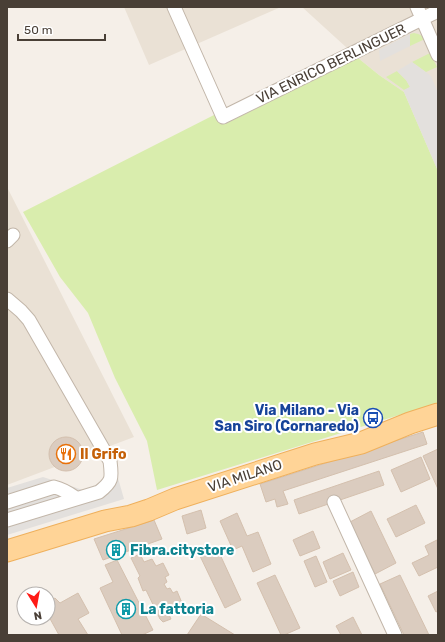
<svg xmlns="http://www.w3.org/2000/svg" width="445" height="642" viewBox="0 0 445 642" font-family="Rubik,sans-serif">
<style>
.residential{fill:#eae1d5}
.green{fill:#d9edad}
.parking{fill:#e3e0dd}
.building{fill:#dbccbf;stroke:#d4c0ae}
.lines{fill:none;stroke-linecap:round;stroke-linejoin:round}
.minor-casing{stroke:#c2b6a9;stroke-width:15}
.primary-casing{stroke:#efb05c;stroke-width:23}
.minor{stroke:#fff;stroke-width:13}
.primary{stroke:#ffd497;stroke-width:21}
.labels{text-anchor:middle;dominant-baseline:central;stroke-width:4;stroke-linejoin:round;paint-order:stroke}
.street-label{font-size:14px;fill:#493f36;stroke:#fff}
.transit-label{font-size:14px;font-weight:bold;fill:#164399;stroke:#fff;text-anchor:end}
.food-label{font-size:14px;font-weight:bold;fill:#c56008;stroke:#fff;text-anchor:start}
.culture-label{font-size:14px;font-weight:bold;fill:#0d838f;stroke:#fff;text-anchor:start}
</style>
<rect width="100%" height="100%" fill="#f5efe8"/>
<path class="residential" d="M124,7H281L149,65Z
M302,7H438V171L404,92L379,75L358,58Z
M7,187L134,437L7,485Z"/>
<path class="green" d="M414,33C419,34 422,35 425,39L410,46V34Z
M430,53L437,67L426,72L412,62Z
M358,58L379,75L404,92L438,171V403L157,490L147,441L115,378L88,313L60,277L23,212L214,115L227,123Z
M397,71L406,80L410,87L404,90L386,77Z"/>
<path class="parking" d="M410,34V46L380,61L379,50Z
M412,62L431,76L438,93V171L404,92V90L410,87L406,80L397,71Z
M43,477L83,490L118,478L124,499L7,535V488Z"/>
<path class="building" d="M423,432L427,444L283,491L288,504L277,507L275,499L266,502L260,484Z
M49 454a17 17 0 1 1 34 0a17 17 0 1 1-34 0Z
M438,449V489L423,456Z
M421,457L430,479L401,492L391,470Z
M379,471L384,485L299,514L294,500Z
M416,505L425,523L396,537L387,519Z
M201,510L206,528L187,534L182,516Z
M371,511L396,563L375,574L350,522Z
M237,513L247,536L258,532L271,564L253,572L242,546L233,550L220,521Z
M154,520L162,539L103,560L94,539Z
M313,531L320,548L300,556L293,540Z
M437,540L438,567L419,576L412,563L429,555L425,546Z
M217,548L241,600L225,608L200,556Z
M343,553L351,570L330,579L323,562Z
M140,554L144,562L152,559L156,566L163,563L169,575L165,577L167,582L164,584L167,589L170,588L173,593L177,591L182,603L171,609L166,608L171,619L163,622L160,619L146,590L143,591L138,578L140,576L131,558Z
M316,556L327,582L315,587L304,561Z
M117,560L153,630L142,635H122L100,588L113,582L105,565Z
M353,572L359,587L340,596L333,581Z
M275,575L300,628L284,635H281L257,583Z
M400,575L429,635H404L380,584Z
M438,591V611L436,612L428,596Z
M78,593L89,613L78,619L88,635H59L48,615V602L55,598L60,603Z
M201,614L235,635H187Z
M353,617L362,635H341L336,626Z"/>
<g class="lines">
<defs>
<path id="minor" d="M174,7L223,117L438,11
M417,7L438,55
M7,241L13,235
M7,299L21,311L29,320L110,461C112,478 113,481 99,492L7,520
M7,502L54,487C63,489 69,493 76,498
M334,502L395,635"/>
<path id="primary" d="M7,551L105,521L131,516L149,510L175,499L315,454L361,443L410,423L438,414"/>
</defs>
<use href="#minor" class="minor-casing"/>
<use href="#primary" class="primary-casing"/>
<use href="#minor" class="minor"/>
<use href="#primary" class="primary"/>
</g>
<defs>
<symbol id="bus-ring" viewBox="-11 -11 22 22"><circle r="9.5" fill="#fff" stroke="#1a4fb4" stroke-width="1.5"/><path d="M-5-6H5V4H4V6H2V4H-2V6H-4V4H-5ZM-3.5-4V0h7V-4ZM-3.5 1.2v1.5H-2V1.2ZM2 1.2v1.5H3.5V1.2Z" fill="#1a4fb4"/></symbol>
<symbol id="restaurant-ring" viewBox="-11 -11 22 22"><circle r="9.5" fill="#fff" stroke="#e8710a" stroke-width="1.5"/><path d="M-5-6h1v4h1v-4h1v4h1v-4h1v5L-1.5 .5V6h-2V.5L-5-1ZM5-6V6H3V1.5H1.5Q1.5-4 5-6Z" fill="#e8710a"/></symbol>
<symbol id="building-ring" viewBox="-11 -11 22 22"><circle r="9.5" fill="#fff" stroke="#0f9aa8" stroke-width="1.5"/><path d="M-4-6H4V6H1V3H-1V6H-4ZM-2.5-4.3h1.7v1.8h-1.7ZM.8-4.3h1.7v1.8H.8ZM-2.5-1h1.7V.8h-1.7ZM.8-1h1.7V.8H.8Z" fill="#0f9aa8"/></symbol>
</defs>
<g fill-rule="evenodd">
<use href="#bus-ring" x="362" y="407" width="22" height="22"/>
<use href="#restaurant-ring" x="55" y="443" width="22" height="22"/>
<use href="#building-ring" x="105" y="539" width="22" height="22"/>
<use href="#building-ring" x="115" y="598" width="22" height="22"/>
</g>
<g class="labels">
<g class="street-label">
<text transform="translate(331 64) rotate(-26)">VIA ENRICO BERLINGUER</text>
<text transform="translate(245 476) rotate(-18)">VIA MILANO</text>
</g>
<g class="transit-label">
<text x="359" y="410">Via Milano - Via<tspan x="359" dy="16">San Siro (Cornaredo)</tspan></text>
</g>
<g class="food-label">
<text x="80" y="454">Il Grifo</text>
</g>
<g class="culture-label">
<text x="130" y="550">Fibra.citystore</text>
<text x="140" y="609">La fattoria</text>
</g>
</g>
<rect width="445" height="642" fill="none" stroke="#493f36" stroke-width="16"/>
<g transform="translate(36 606) rotate(169)"><circle r="19" fill="#ffffff" stroke="#b6b2af"/>
<path d="M0-3L7 15L0 10L-7 15Z" fill="#ff1a15"/>
<text y="-6" font-size="11" font-weight="bold" text-anchor="middle" fill="#493f36">N</text>
</g>
<path d="M18 34v6h87v-6" fill="none" stroke="#493f36" stroke-width="2"/>
<text x="24" y="34" font-size="12" fill="#493f36" stroke="#ffffff" stroke-width="3" paint-order="stroke">50 m</text>
</svg>
